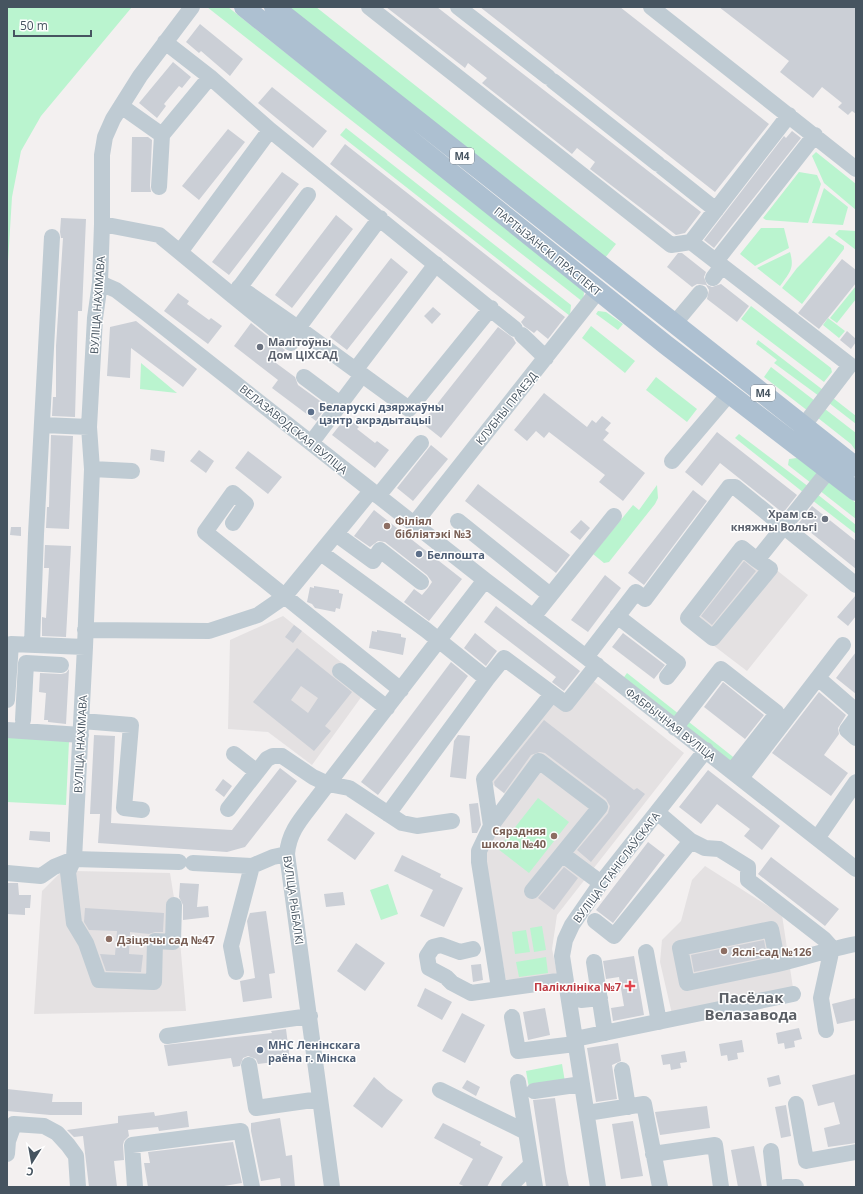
<svg xmlns="http://www.w3.org/2000/svg" width="863" height="1194" viewBox="0 0 863 1194" font-family="'Open Sans',sans-serif">
<style>
.education{fill:#e4e1e2}
.green{fill:#baf4cf}
.building{fill:#cbcfd6;fill-rule:evenodd}
.lines{fill:none;stroke-linecap:round;stroke-linejoin:round}
.minor{stroke:#bfcbd3;stroke-width:16}
.major{stroke:#adc0d1;stroke-width:20}
.worship-dot{fill:#6b7280;stroke:#fff;stroke-width:1.5}
.service-dot{fill:#5c6f8a;stroke:#fff;stroke-width:1.5}
.education-dot{fill:#8d6e63;stroke:#fff;stroke-width:1.5}
.health-dot{fill:#e0444e;stroke:#fff;stroke-width:1.5}
.labels{text-anchor:middle;dominant-baseline:central;stroke-width:3;stroke-linejoin:round;paint-order:stroke}
.shield{fill:#fff;stroke:#7e8790;stroke-width:1}
.shield-label{font-size:10px;font-weight:bold;fill:#465460}
.street-label{font-size:11px;fill:#465460;stroke:#fff}
.worship-label{font-size:11px;font-weight:bold;fill:#5b616d;stroke:#fff;text-anchor:start}
.service-label{font-size:11px;font-weight:bold;fill:#4e5e75;stroke:#fff;text-anchor:start}
.education-label{font-size:11px;font-weight:bold;fill:#785e54;stroke:#fff;text-anchor:start}
.health-label{font-size:11px;font-weight:bold;fill:#be3a42;stroke:#fff;text-anchor:end}
.district-label{font-size:15px;font-weight:bold;fill:#5c6066;stroke:#fff}
</style>
<rect width="100%" height="100%" fill="#f3f0f0"/>
<path class="education" d="M740,541L808,595L747,671L680,620Z
M283,616L370,685L312,765L268,732L228,729L230,640Z
M591,679L684,753L557,915L552,949L558,977L506,980L483,856L505,794L488,781L542,694L565,711Z
M705,866L782,915L793,988L672,1014L660,962L662,940L681,921L692,880Z
M74,871L170,873L179,929L186,1011L34,1014L42,891L59,874Z"/>
<path class="green" d="M7,7H132L41,116L21,151L12,197L7,278Z
M207,7H228L582,288L584,293L583,302Z
M288,7H316L616,244L605,258Z
M346,128L571,305L570,316L340,135Z
M816,152L856,184V210L824,183L812,156Z
M799,172L817,175L821,184L808,223L766,220L763,218Z
M824,188L848,207L843,225L812,223Z
M761,228H784L789,248L755,266L740,254Z
M839,230L856,231V250L835,234Z
M829,236L844,246V249L802,304L782,288L797,268Z
M790,252C795,269 789,273 780,286L757,268Z
M856,286V299L837,323L830,318Z
M751,306L831,368L832,372L824,382L741,319Z
M598,311L606,312L623,324L618,330L596,314Z
M828,318L845,331L839,338L823,325Z
M591,326L635,361L625,373L582,338Z
M758,340L823,390L819,396L774,363L777,360L756,344Z
M141,363L177,393L140,389Z
M771,367L815,401L808,411L764,377Z
M656,377L697,409L687,422L646,390Z
M833,398L856,416V424L829,403Z
M825,409L856,433V451L851,444L818,418Z
M739,434L809,487L804,493L735,438Z
M797,458L819,474L811,483L788,465L789,459Z
M826,480L856,503V519L819,490Z
M657,485L658,498L655,504L609,562L604,563L593,554L633,505L639,510Z
M817,494L856,525V534L812,500Z
M627,673L737,760L733,763L622,680Z
M7,735L69,741L66,805L7,802Z
M538,798L569,822L529,873L498,849Z
M388,884L398,914L381,920L370,890Z
M542,926L546,950L534,952L530,928Z
M526,930L530,952L515,954L512,932Z
M546,957L548,973L519,977L516,962Z
M562,1064L565,1082L529,1088L526,1071Z"/>
<path class="building" d="M386,7H437L701,212L685,233L676,235L590,169L595,162L577,148L572,154L482,83L487,78L468,63L465,68Z
M480,7H620L769,124L715,192Z
M719,7H856V114L852,111L848,115L838,107L842,103L822,87L813,98L780,72L789,61Z
M200,24L243,59L230,76L201,51L199,53L186,42Z
M173,62L191,77L182,88L179,86L164,104L166,106L157,118L139,103Z
M272,87L327,131L313,148L258,103Z
M228,129L245,142L199,200L182,186Z
M792,131L801,138L714,248L704,240L784,136L786,138Z
M132,137H148L152,140L150,186L151,192H131Z
M345,144L565,317L548,339L537,330L534,333L524,326L521,322L525,317L330,164Z
M282,172L299,184L229,275L212,262Z
M336,215L353,229L292,308L275,295Z
M61,218L86,219L82,311H78L75,417L52,416L53,397H56V346L63,238H61L60,232Z
M678,253H682L706,272L704,277L707,285L712,287L721,284L749,306L737,322L707,299L709,290L706,285L697,284L692,287L667,267Z
M391,258L408,272L347,350L330,337Z
M842,259L856,270V283L819,329L798,313Z
M178,293L189,301L187,304L209,320L211,318L222,326L208,344L164,311Z
M433,307L441,314L432,324L424,316Z
M136,321L197,369L183,387L131,348L130,378L107,376L110,327Z
M251,323L285,350L276,363L295,377L298,385L327,406L316,421L272,388L278,380L234,346Z
M498,327L513,338L516,343L441,438L422,423Z
M847,331L856,339V342L851,349L840,340Z
M544,393L587,427L592,420L596,423L602,416L611,423L605,430L609,433L603,440L645,473L623,501L599,482L605,475L549,432L544,438L536,431L527,441L514,430Z
M346,417L359,427L357,429L375,443L377,441L389,450L375,468L332,435Z
M717,432L797,495L783,513L720,463L702,486L685,472Z
M51,435L73,436L69,529L46,528L47,507H49Z
M431,445L448,459L413,501L397,488Z
M151,449L165,451L164,462L150,460Z
M199,450L214,461L206,473L190,461Z
M248,451L282,477L268,494L235,468Z
M478,484L570,555L556,573L465,501Z
M693,490L707,501L644,585L628,573Z
M812,506L856,541V569L799,523Z
M374,510L462,579L429,621L404,602L414,589L422,595L428,588L432,582L427,575L385,542L378,541L370,547L354,536Z
M581,520L590,528L580,540L570,532Z
M11,527H21V536L10,535Z
M45,545L71,546L66,637L42,636V617L46,618L49,568H44Z
M744,561L756,571L712,625L701,616Z
M605,575L621,588L588,632L571,620Z
M314,586L339,590V593L343,594L340,609L336,608L335,612L315,608L312,604L307,602L310,587L314,588Z
M856,595V616L848,626L837,617Z
M496,606L580,671L564,691L552,682L556,677L484,622Z
M294,625L302,631L293,643L285,637Z
M377,630L401,634V637L406,638L403,655L369,648L372,631L377,632Z
M475,633L497,651L486,666L464,648Z
M623,633L665,665L654,679L612,647Z
M297,648L352,692L325,726L331,731L314,751L253,702ZM301,686L318,698L308,713L291,700Z
M856,652V694L836,678Z
M451,662L468,676L378,795L361,782Z
M69,669L66,724L48,722V720H44L46,693L39,692L40,673L61,674L66,673Z
M723,682L764,715L745,739L704,707Z
M819,692L846,715L838,728L839,734L824,755L848,773L831,796L772,753Z
M544,720L634,790L637,788L645,794L591,862L577,850L608,813L610,806L606,799L545,753L540,752L531,755L504,793L495,786L494,782Z
M94,735L115,736L111,823L232,830L280,768L297,781L245,847L227,852L98,843L100,814H90Z
M458,735L470,736L466,779L450,777L454,741Z
M708,770L780,826L762,850L744,836L750,829L717,804L701,824L679,807Z
M223,779L232,786L224,797L215,790Z
M478,803L481,825L477,833H472L469,804Z
M346,813L375,833L355,860L327,840Z
M30,831L50,832V842L29,840Z
M648,842L665,855L613,923L596,910Z
M402,855L441,874L440,877L463,888L444,927L420,916L433,890L394,871Z
M771,857L839,909L825,926L758,874Z
M564,867L578,878L554,910L538,898Z
M7,883H18L19,895H31L30,908H25V915L7,914Z
M180,883L199,884L197,907L208,906L209,917L183,920V905L179,897Z
M343,892L345,905L326,907L324,894Z
M85,908L164,913L163,932H155L149,934L130,932L129,954L143,955L141,972L106,971L100,954L115,955L117,931L89,930L84,922Z
M266,911L275,973L269,974L272,998L243,1002L240,981L255,978L247,921L250,913Z
M764,940L767,957L694,972L691,955Z
M356,943L385,963L365,991L337,971Z
M634,956L644,1015L613,1021L611,1008L624,1006L619,977L606,979L603,961Z
M481,964L483,980L473,982L471,965Z
M425,988L452,1002L442,1020L417,1006Z
M856,998V1020L837,1024L832,1004Z
M545,1008L550,1035L528,1040L523,1012Z
M462,1013L485,1025L465,1063L442,1051Z
M799,1028L802,1039L794,1041L795,1047L785,1049L784,1043L778,1044L776,1033Z
M286,1029L290,1060L258,1064L256,1059L248,1056L243,1058L240,1066L233,1067L231,1058L168,1066L164,1045L272,1033L271,1031Z
M742,1040L744,1052L737,1053L738,1059L728,1061L727,1055L721,1056L719,1044Z
M618,1043L621,1061L612,1065L617,1099L596,1102L587,1048Z
M685,1051L687,1062L680,1063L681,1068L671,1070L670,1064L663,1065L661,1055Z
M856,1074V1143L828,1147L824,1128L840,1124L834,1102L818,1106L812,1085Z
M779,1075L781,1084L769,1087L767,1078Z
M374,1077L387,1089L403,1100L382,1128L353,1106Z
M467,1080L480,1087L476,1096L462,1088Z
M7,1089L53,1094L52,1102H82V1115H50L7,1111Z
M555,1098L566,1173L569,1187H546L533,1100Z
M786,1105L791,1136L781,1138L775,1107Z
M707,1106L710,1128L660,1135L655,1112Z
M187,1111L189,1127L159,1131L158,1127L128,1130L129,1136L124,1141L123,1145L124,1160L114,1161L117,1187H89L83,1136L74,1137L67,1130L118,1123V1116L154,1112L155,1116Z
M280,1118L286,1156L292,1155L295,1187H281L280,1178L261,1181L251,1131V1123Z
M633,1121L643,1176L621,1179L612,1124Z
M443,1123L481,1142L480,1145L503,1157L487,1187H466L459,1184L473,1159L434,1138Z
M233,1142L242,1183L218,1187H148L144,1163H150L148,1152Z
M754,1146L762,1187H738L731,1150Z"/>
<g class="lines">
<path class="minor" d="M369,7L671,245L691,242L850,365L804,425
M458,7L548,77
M651,7L856,169
M165,42L210,77L270,130
M553,81L658,164
M121,106L162,135
M662,167L716,210
M159,187L162,135L210,77
M102,224L159,235L233,296L308,195
M691,242L789,115
M180,252L270,130L515,329
M716,261L815,135
M713,278L722,266
M100,283L116,290L146,313L485,580L586,657L856,869
M239,287L298,328L409,409L491,308
M233,296L291,343L301,330
M675,323L700,293
M298,328L380,218
M522,335L546,358
M356,369L436,264
M304,377L340,404
M43,425L89,427
M311,443L362,375
M672,461L729,394
M92,469L132,471
M378,496L421,443
M458,521L550,595
M233,523L246,504L233,493L205,532L401,690
M414,524L598,291
M336,534L373,561L380,550L421,582
M321,553L426,630L487,679L388,814
M757,560L742,548L688,618L713,638L770,569L757,560L829,470
M617,616L678,663L667,677
M533,617L614,516
M85,630L209,631L258,615L284,597L371,491
M32,644L36,534L52,237
M586,657L636,592L645,599L729,487H735L856,585
M340,671L387,708
M818,678L856,711
M487,679L504,658L566,704L597,665
M7,700L11,644L85,647
M856,718L847,730L856,738
M23,720L26,663L61,665
M82,721L131,725L124,808L142,810
M675,728L721,669L776,712V715L732,771
M7,730L81,735
M234,754L257,772
M741,778L843,645
M228,809L267,759L273,756H282L313,777L328,784L349,788L402,823L417,826L452,821
M657,812L691,841L705,848L719,849L748,867V880L824,939L832,948L821,998L826,1030
M491,826L539,761L600,807L562,854
M818,837L856,782
M193,863L252,866L273,857L287,854
M7,873L41,876L54,867L74,859L179,862
M532,891L562,854L601,883
M174,905L173,942L155,941L154,982L99,980L86,943L74,923L68,872L74,859L85,647L92,469L89,427L95,318L100,283L102,224V155L105,137L113,119L140,76L192,7
M595,921L614,936L691,841
M473,949L460,952L441,945L433,947L427,956L429,968L446,977L452,983L471,993L565,980
M646,952L659,1022
M594,962L605,1033
M778,964L771,929L680,948L687,983L778,964C804,958 829,949 856,944
M236,972L231,946L252,866
M499,988L479,862V851L491,826L484,779L552,694
M581,1000L600,998
M512,1017L518,1051L575,1044
M167,1036L310,1016
M575,1039L793,994
M249,1065L256,1108L320,1099
M622,1070L628,1107
M518,1082L535,1187
M440,1090L526,1132
M534,1091L582,1084
M796,1104L806,1161L856,1152
M587,1113L644,1104L660,1187
M771,1151L775,1187
M7,1154L8,1141L14,1124L44,1126L57,1133L68,1145L76,1156L78,1187
M653,1154L715,1145L721,1187
M135,1187L132,1145L241,1131L252,1187
M332,1187L287,854C289,830 303,817 317,798L485,580
M509,1187L531,1165
M598,1187L562,956L565,940L572,925L601,883L706,750
M786,1187H796"/>
<path class="major" d="M244,7L666,345L856,491
M274,7L856,467"/>
</g>
<g class="worship-dot">
<circle cx="260" cy="347" r="4"/>
<circle cx="825" cy="519" r="4"/>
</g>
<g class="service-dot">
<circle cx="311" cy="412" r="4"/>
<circle cx="419" cy="554" r="4"/>
<circle cx="260" cy="1050" r="4"/>
</g>
<g class="education-dot">
<circle cx="387" cy="526" r="4"/>
<circle cx="554" cy="836" r="4"/>
<circle cx="109" cy="939" r="4"/>
<circle cx="724" cy="951" r="4"/>
</g>
<path class="health-dot" d="M628 980h4v4h4v4h-4v4h-4v-4h-4v-4h4z"/>
<g class="labels">
<g class="shield">
<rect x="450" y="148" width="24" height="16" rx="3"/>
<rect x="751" y="385" width="24" height="16" rx="3"/>
</g>
<g class="shield-label">
<text x="462" y="156">М4</text>
<text x="763" y="393">М4</text>
</g>
<g class="street-label">
<text transform="translate(548 251) rotate(39)">ПАРТЫЗАНСКІ ПРАСПЕКТ</text>
<text transform="translate(97 305) rotate(-86)">ВУЛІЦА НАХІМАВА</text>
<text transform="translate(506 408) rotate(-51)">КЛУБНЫ ПРАЕЗД</text>
<text transform="translate(294 429) rotate(39)">ВЕЛАЗАВОДСКАЯ ВУЛІЦА</text>
<text transform="translate(671 724) rotate(38)">ФАБРЫЧНАЯ ВУЛІЦА</text>
<text transform="translate(80 744) rotate(-87)">ВУЛІЦА НАХІМАВА</text>
<text transform="translate(616 867) rotate(-53)">ВУЛІЦА СТАНІСЛАЎСКАГА</text>
<text transform="translate(294 900) rotate(82)">ВУЛІЦА РЫБАЛКІ</text>
</g>
<g class="worship-label">
<text x="268" y="341">Малітоўны<tspan x="268" dy="13">Дом ЦІХСАД</tspan></text>
<text x="817" y="513" text-anchor="end">Храм св.<tspan x="817" dy="13">княжны Вольгі</tspan></text>
</g>
<g class="service-label">
<text x="319" y="406">Беларускі дзяржаўны<tspan x="319" dy="13">цэнтр акрэдытацыі</tspan></text>
<text x="427" y="554">Белпошта</text>
<text x="268" y="1044">МНС Ленінскага<tspan x="268" dy="13">раёна г. Мінска</tspan></text>
</g>
<g class="education-label">
<text x="395" y="520">Філіял<tspan x="395" dy="13">бібліятэкі №3</tspan></text>
<text x="546" y="830" text-anchor="end">Сярэдняя<tspan x="546" dy="13">школа №40</tspan></text>
<text x="117" y="939">Дзіцячы сад №47</text>
<text x="732" y="951">Яслі-сад №126</text>
</g>
<g class="health-label">
<text x="621" y="986">Паліклініка №7</text>
</g>
<g class="district-label">
<text x="751" y="997">Пасёлак<tspan x="751" dy="17">Велазавода</tspan></text>
</g>
</g>
<rect width="863" height="1194" fill="none" stroke="#465460" stroke-width="16"/>
<g transform="translate(32 1162) rotate(191)" stroke="#ffffff" stroke-width="3" paint-order="stroke">
<path d="M0-3L7 15L0 10L-7 15Z" fill="#465460"/>
<text y="-6" font-size="11" font-weight="bold" text-anchor="middle" fill="#465460">С</text>
</g>
<path d="M14 30v6h77v-6" fill="none" stroke="#465460" stroke-width="2"/>
<text x="20" y="30" font-size="12" fill="#465460" stroke="#ffffff" stroke-width="3" paint-order="stroke">50 m</text>
</svg>
